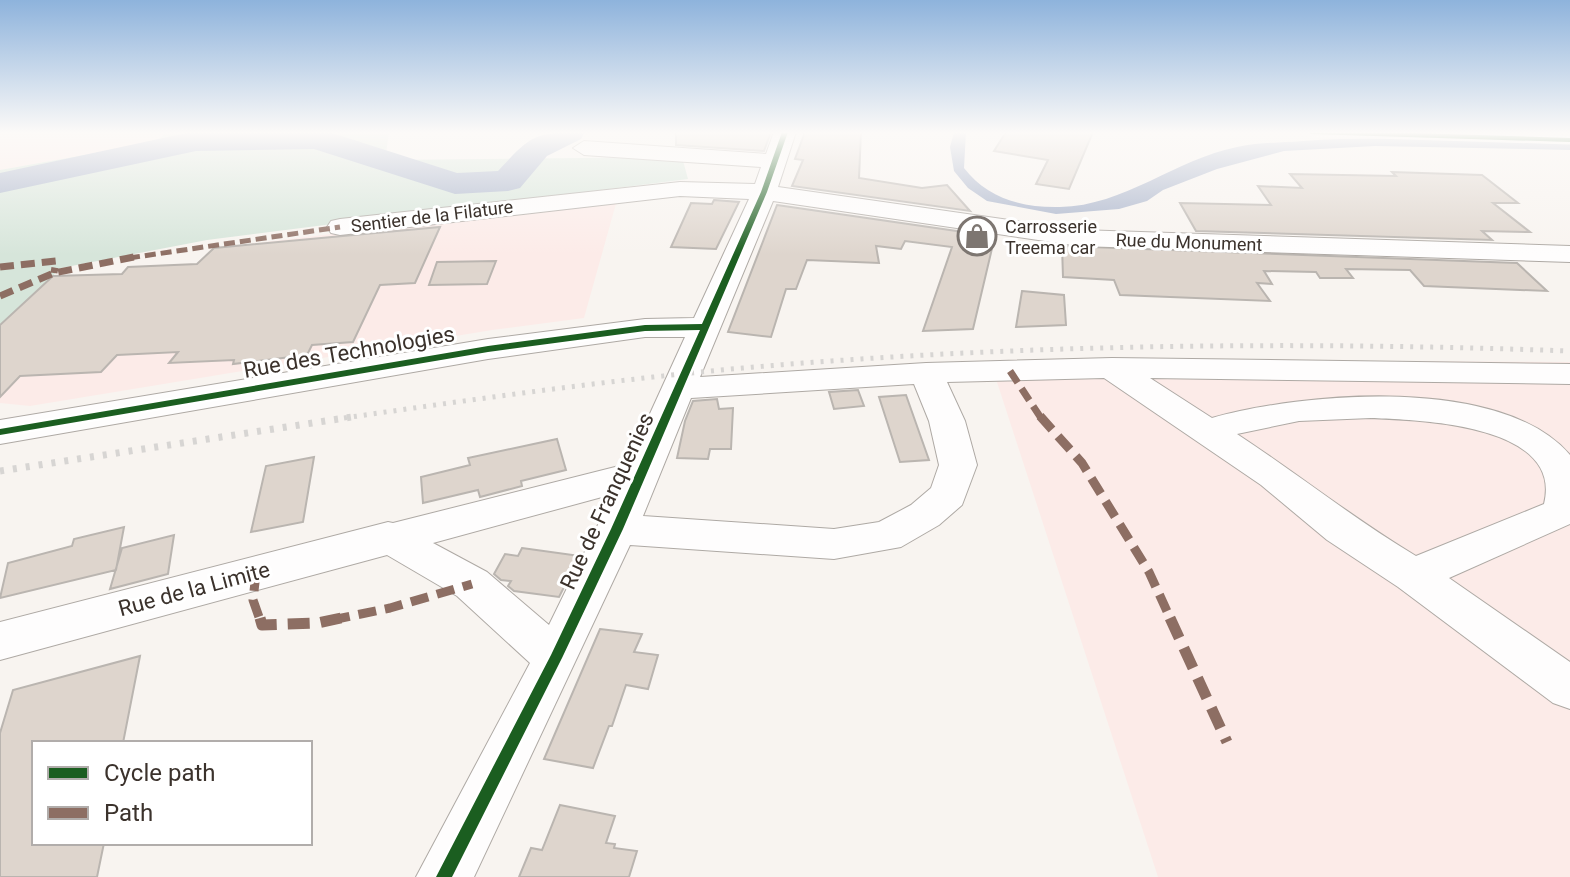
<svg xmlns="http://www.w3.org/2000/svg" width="1570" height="877" viewBox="0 0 1570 877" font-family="Roboto,sans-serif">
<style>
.industrial{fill:#fcebe8}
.green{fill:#d6e5da}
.water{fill:#a7b2ca}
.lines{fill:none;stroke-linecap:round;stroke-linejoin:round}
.river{fill:#a7b2ca;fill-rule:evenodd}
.building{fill:#ded5cd;stroke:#bab5b0;stroke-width:2}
.minor-casing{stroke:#aea9a4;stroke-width:2}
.minor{fill:#fefdfd;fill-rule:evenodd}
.rail-far1{stroke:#d7d5d3;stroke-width:5;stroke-dasharray:3 7;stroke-linecap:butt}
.rail{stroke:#d7d5d3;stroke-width:7;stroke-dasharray:4 9;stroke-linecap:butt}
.quiet-far3{stroke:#8d6e63;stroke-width:5;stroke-dasharray:11 5;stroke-linecap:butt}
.quiet-far2{stroke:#8d6e63;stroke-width:7;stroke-dasharray:14 7;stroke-linecap:butt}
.quiet-far1{stroke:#8d6e63;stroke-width:9;stroke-dasharray:18 9;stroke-linecap:butt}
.quiet{stroke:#8d6e63;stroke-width:11;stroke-dasharray:22 11;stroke-linecap:butt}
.cycleway-casing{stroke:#fff;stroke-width:5}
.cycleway{fill:#1b5e20;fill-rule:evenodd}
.labels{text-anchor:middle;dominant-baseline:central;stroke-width:6;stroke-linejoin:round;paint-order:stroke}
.far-street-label{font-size:18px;fill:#3b322c;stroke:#fff}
.far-poi-label{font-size:18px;fill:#3b322c;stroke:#fff;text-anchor:start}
.street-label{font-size:22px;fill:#3b322c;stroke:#fff}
</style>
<rect width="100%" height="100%" fill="#f8f4f0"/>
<path class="industrial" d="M0,132H165L158,142L0,170Z
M617,200L584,318L492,330L30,406L0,403V325L53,276L122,274L127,267L197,265L214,248Z
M1356,361L1570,362V877H1158L996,379Z"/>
<path class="green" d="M165,132H389L385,160L682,157L688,179L207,240L61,268L0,325V170L158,142Z"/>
<path class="water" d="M557,132H577L553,141L538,155L532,172L512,185L476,191L470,181C512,182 504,172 529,149C536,142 548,137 557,132Z
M954,132H966L964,168C987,198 1022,208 1060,207C1124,206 1176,159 1237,147C1260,142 1280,143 1303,141C1391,135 1481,142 1570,144V150L1375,146L1284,151L1217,169L1163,190L1147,201L1119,209L1056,214L987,201L968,188L954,171L950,147Z"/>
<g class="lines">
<path class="river" d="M191,132H329L457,173L498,171C532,134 535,132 585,132L581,139L547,156L520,188L508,191L455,194L314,149L196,151L0,193V173Z"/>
</g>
<path class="building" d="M676,132H771L764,151L676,145Z
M805,132H861L859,178L922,188L947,185L970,211L792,186L803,160L795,159Z
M1006,132H1093L1069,189L1036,184L1048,160L994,151Z
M1392,172L1482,175L1518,203H1493L1530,232L1482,231L1492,240L1196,231L1180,203L1271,205L1258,186L1302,188L1290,174L1396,176Z
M714,200L739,202L716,249L671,247L691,203L712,204Z
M777,205L991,236L994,240L973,329L923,331L952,247L905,241L901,249L876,246L879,263L807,260L796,289H786L771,337L728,332Z
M440,227L415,283L380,285L353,342L312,345L307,355L233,364L234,360L169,363L178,352L117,355L101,372L20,376L0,397V325L53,276L122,274L128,267L197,264L214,248Z
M1062,246L1517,263L1547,291L1424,286L1410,270L1346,269L1353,278H1320L1316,272L1264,271L1272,284L1257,283L1270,301L1120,295L1114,280L1063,277Z
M496,261L487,284L429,285L437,262Z
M1022,291L1064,295L1066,325L1016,327Z
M858,390L864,406L834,409L829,392Z
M906,395L929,460L900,462L879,397Z
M717,399L719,409L733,408L731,449H710L708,459L677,458L685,421L693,401Z
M557,439L566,470L521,481L522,486L480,497L478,490L423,503L421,477L470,465L468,458Z
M314,457L303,522L251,532L266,466Z
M124,527L116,570L0,598L8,563L72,546L74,539Z
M174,535L168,574L110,589L122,548Z
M522,548L580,556L559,597L514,591L508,586L511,581L501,580L494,574L505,554L518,556Z
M600,629L642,634L634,652L658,655L648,689L626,685L612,726H609L593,768L544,759Z
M140,656L123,743H34V843H104L97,877H0V733L13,690Z
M560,805L615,816L606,843L615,844L614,848L637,851L629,877H519L531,848L542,850Z"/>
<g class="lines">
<defs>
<path id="minor" d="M774,132H796L778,187L1079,230L1570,246V262L1079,246L773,201L700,377L926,363L1112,358L1570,364V384L1150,378L1212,418C1304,392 1502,375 1570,455V524L1449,578L1570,662V709L1553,703L1398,587L1327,540L1261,485L1104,378L947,382L965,421L977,465L962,505L939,525L901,547L834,559L630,545L474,877H416L530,663L457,596L387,555L0,660V622L388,522L393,523L627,464L685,337H645L488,359L0,444V420L488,339L645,319L694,318L749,199L680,196L340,235L331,233L327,227L331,221L340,219L680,182L755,184L761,167L584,155L573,148L584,141L766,154ZM914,384L929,421L939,465L931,488L911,505L879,522L834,529L643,516L691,398ZM1371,418C1419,420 1564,424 1544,504L1416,556C1354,519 1298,474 1237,434L1299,421ZM613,494L549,625L487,572L433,543Z"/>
</defs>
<use href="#minor" class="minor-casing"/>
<use href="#minor" class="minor"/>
<path class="rail-far1" d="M344,418C476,399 609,380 743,368C1017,344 1294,341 1570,351"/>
<path class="rail" d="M0,471L358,416"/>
<path class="quiet-far3" d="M129,258L340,227"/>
<path class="quiet-far2" d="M0,267L56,261L54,273
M0,296L54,273L139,256
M1010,371L1041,418"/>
<path class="quiet-far1" d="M1040,416L1082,463L1149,572L1171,620
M256,573L253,600L260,620
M332,620L390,608L472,584"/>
<path class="quiet" d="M260,618L262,625L318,623L341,618
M1170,618L1227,742"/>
<defs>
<path id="cycleway" d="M782,132H788L767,192L623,529L562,658L452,877H436L551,655L611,529L700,330L645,331L488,352L0,435V429L488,346L645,325L702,324L761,192Z
M1308,132H1383L1570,138V142L1311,134Z"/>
</defs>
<use href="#cycleway" class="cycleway-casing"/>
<use href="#cycleway" class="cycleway"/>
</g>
<linearGradient id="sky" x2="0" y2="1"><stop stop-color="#8eb3dc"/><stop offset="0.52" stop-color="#fcfaf8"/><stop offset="1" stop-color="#fcfaf8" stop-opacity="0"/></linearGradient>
<rect width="1570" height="255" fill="url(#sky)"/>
<defs>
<symbol id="shop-ring" viewBox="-11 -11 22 22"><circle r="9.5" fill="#fff" stroke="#7d7671" stroke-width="1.5"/><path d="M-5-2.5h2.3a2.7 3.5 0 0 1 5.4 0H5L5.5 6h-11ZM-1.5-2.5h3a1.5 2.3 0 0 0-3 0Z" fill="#7d7671"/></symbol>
</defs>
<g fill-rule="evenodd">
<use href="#shop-ring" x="955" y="214" width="44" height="44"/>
</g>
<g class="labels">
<g class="far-street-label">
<text transform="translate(432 216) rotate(-7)">Sentier de la Filature</text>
<text transform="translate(1189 242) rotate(2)">Rue du Monument</text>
</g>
<g class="far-poi-label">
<text x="1005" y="226">Carrosserie<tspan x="1005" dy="21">Treema car</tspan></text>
</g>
<g class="street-label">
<text transform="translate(349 352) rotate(-10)">Rue des Technologies</text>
<text transform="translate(607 501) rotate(-65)">Rue de Franquenies</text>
<text transform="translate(194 589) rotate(-15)">Rue de la Limite</text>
</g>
</g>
<rect x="32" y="741" width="280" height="104" fill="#ffffff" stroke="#b1adab" stroke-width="2"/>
<rect x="48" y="767" width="40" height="12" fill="#1b5e20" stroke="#b1adab" stroke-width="2"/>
<text x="104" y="781" font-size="24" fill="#3b322c">Cycle path</text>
<rect x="48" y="807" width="40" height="12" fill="#8d6e63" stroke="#b1adab" stroke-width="2"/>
<text x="104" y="821" font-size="24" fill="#3b322c">Path</text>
</svg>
